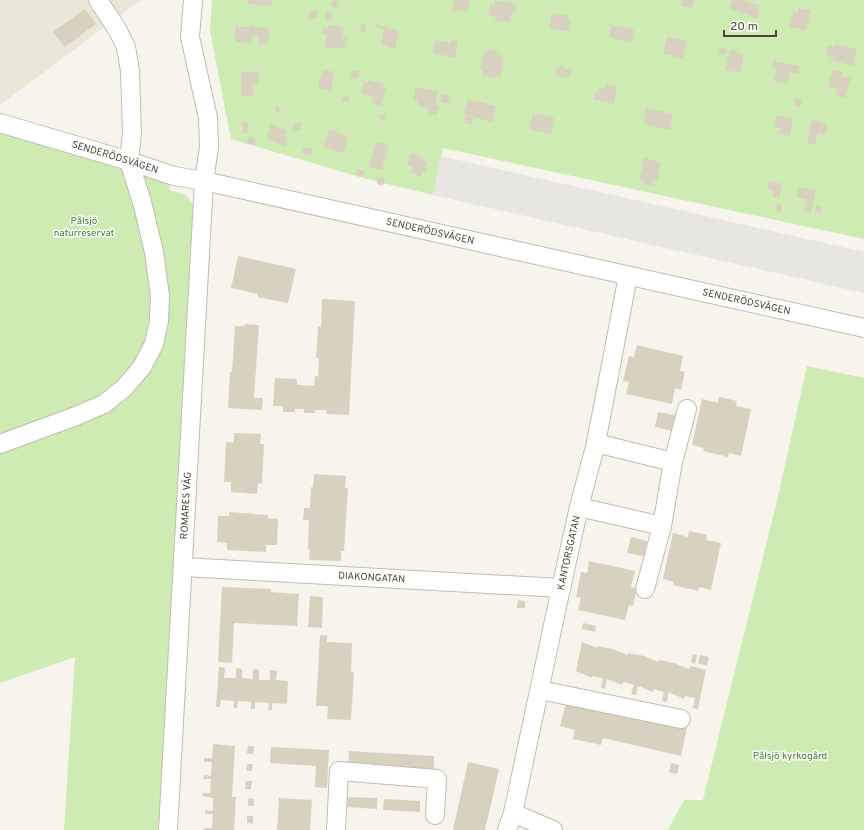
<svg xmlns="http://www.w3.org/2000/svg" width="864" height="830" viewBox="0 0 864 830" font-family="Overpass,sans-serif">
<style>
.residential{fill:#eae7d9}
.green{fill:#cdebb3}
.parking{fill:#e8e6e3}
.building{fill:#d9d1c0}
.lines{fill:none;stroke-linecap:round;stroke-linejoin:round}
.minor-casing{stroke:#c2bdad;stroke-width:20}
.minor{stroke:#fff;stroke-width:18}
.labels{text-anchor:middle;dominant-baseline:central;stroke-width:3;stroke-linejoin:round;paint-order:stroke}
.street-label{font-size:10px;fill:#4b4638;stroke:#fff}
.park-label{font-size:10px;fill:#418128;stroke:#fff}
</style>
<rect width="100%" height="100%" fill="#f6f4ec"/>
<path class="residential" d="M0,0H141L0,105Z"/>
<path class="green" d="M212,0H864V239L443,148L433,195L363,178L231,139L210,31Z
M0,113L170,167L169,190L186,195L193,205L191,315L158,830H64L75,657L0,683Z
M807,366L864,378V830H668L684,800H703L777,501Z"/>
<path class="parking" d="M441,156L864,252V293L433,195Z"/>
<path class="building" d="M247,0H272V6L250,4L247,3Z
M333,0H339L337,8L331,6Z
M454,0H470L467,12L452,9Z
M495,0L513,3L512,5L516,6L515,13L512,12L509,22L502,20V22L495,21L496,17L488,15L490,4L494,5Z
M682,0H694L692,8L681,6Z
M732,0H741L760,5L757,18L729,9Z
M799,8L811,10L806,30L790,27L793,11L798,13Z
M85,9L96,24L65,47L53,32Z
M311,10L318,12L316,19L309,18Z
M326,12L332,13L331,20L325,19Z
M552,13L568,16L567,21H570L568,31L550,28Z
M236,24L240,27H251V25H255V27L269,28L268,44L257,43L258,36L253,35L252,43L235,42Z
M361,24L366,25L364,32L360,31Z
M377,24L399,31L395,49L381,45L384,29L376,27Z
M328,25L344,27L342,37L347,38L345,48L340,47V49L324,47L326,35L322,34L323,27L328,28Z
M612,25L634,30L631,43L609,37Z
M667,37L687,41L683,58L663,54Z
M435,40L450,43L451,40L458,41L455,58L433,53Z
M835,44L857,49L853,66L831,60L832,57L826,56L828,46L834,47Z
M720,47L726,49L724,55L718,54Z
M487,49L497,51L496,55L504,56L500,77L495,76L494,78L482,76L483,70L480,69L484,52H486Z
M730,50L744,54L740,73L725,70Z
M774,61L800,66L798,74L790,72L787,84L774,81L777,69L772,68Z
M560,65L565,66L564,68L571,70L569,78L555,75L557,67H560Z
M325,70L334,72L331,91L318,88L322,71L325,72Z
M352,70L360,71L358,79L350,77Z
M833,70L842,72L841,76L851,78L845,98L836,96L837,89L828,87L831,74H832Z
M241,72H259L258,85H253V96H241Z
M368,80L384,84L383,87L386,88L381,106L372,104L373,97L361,94L364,82L368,83Z
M606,84L617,86L614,104L593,99L595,91L598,92L599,88L604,89Z
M416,87L438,92L435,105L439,106L437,115L428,113L429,108L417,106L418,102L413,100Z
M442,94L451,96L449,104L440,102Z
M344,96L350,98L349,103L342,101Z
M795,98L802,100L800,106L794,105Z
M468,99L496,106L492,122L464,114Z
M278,105L281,111L276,112L275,106Z
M647,108L673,114L670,130L644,124Z
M383,113L386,118L381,121L378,117Z
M533,113L554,118L551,134L529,129Z
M466,115L474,118L471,125L464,123Z
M777,115L793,118L790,136L779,134L781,128L774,126Z
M812,120L827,124L826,126L828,127L826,135L818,133L815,145L807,143Z
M242,122H248V133H242Z
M296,122L302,124L299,131L293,129Z
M271,124L287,130L285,136L288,138L285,146L266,139Z
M329,130L348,136L343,153L323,147Z
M249,136L256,139L254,145L247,143Z
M376,142L389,145L382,170L369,167Z
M304,147L313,149L311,156L302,153Z
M410,154L425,158L424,162H427L425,172L422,171L421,176L412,174L413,167L407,166Z
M644,158L661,162L657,182L654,181L653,186L643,184L644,179H639Z
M357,169L365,171L363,177L355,174Z
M377 181a4 4 0 1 1 8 0a4 4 0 1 1-8 0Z
M769,181L782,184L779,199L772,197L774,191L767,190Z
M799,187L816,190L811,213L804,211L807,199L796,197Z
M777,204L783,205L781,212L775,211Z
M816,206L823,208L822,213L815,211Z
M238,256L296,269L288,303L258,297V294L231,288Z
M322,299L355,301L349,415L326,414L327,410H315V413H304V409H295V412H283V406H273L275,378L297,379V385L314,386L315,376H318L319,358H316L318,327H321Z
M245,324L259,325L254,398H263L262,410L228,408L230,372H232L235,326H245Z
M637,345L683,356L680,371L685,372L681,390L675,388L672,404L626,394L629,382L623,381L629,356L634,357Z
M719,397L737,401L736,406L751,409L741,456L729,453L728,457L703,451L704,448L692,445L702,399L718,403Z
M658,412L675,415L672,431L655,427Z
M234,433L261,434L260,444H264L262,484L258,483L257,494L231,492V482H224L226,442L234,443Z
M314,474L346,476L345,488H348L344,551H341V561L309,560L310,549H308L309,520H303L304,508H310L311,487H313Z
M229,512L268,515V518L278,519L277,545H266V552L227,550V543L217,542L218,516H229Z
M689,531L707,535L706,540L721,543L711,590L699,587L698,591L673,585L674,582L663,579L673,533L688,537Z
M631,537L647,541L644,556L627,553Z
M589,561L635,571L631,587L637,588L633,606L629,605L625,620L578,610L581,598L576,597L581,572L587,573Z
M222,587L271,589V592L299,594L297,626L234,623L232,663L218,662Z
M310,596L323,597L322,628L308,627Z
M518,600L525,601V608H517Z
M583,623L596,626L595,632L582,629Z
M320,635H327V642L352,643L351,671L354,672L351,720L327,719L328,706H316Z
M582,642L597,648V646L613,649L628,655V653L644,656L658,662L659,660L674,663L689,669L690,666L706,670L698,709L693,708L695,698L685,696L684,699L669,692L667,702L662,701L664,692L654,689L653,692L638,686L636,695L631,694L634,685L623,682L622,685L607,679L605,689L601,687L603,678L592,676V678L576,671Z
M693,654L697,655L695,664L691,662Z
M700,655L709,657L707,666L698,663Z
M219,667L225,668L224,678H236V668L242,669V678L253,679V669L259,670V680H270V670L277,671L276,680L288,681L287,704L272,703V710H268L269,703L255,702V709H251V702L238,701L237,708H234V701L221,700L220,707H216Z
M566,703L687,728L681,756L603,738L601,745L573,739L575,730L560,726Z
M213,744L235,746L232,797H236L234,830H204V828H212L213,814H205V810L213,811V798L202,796L203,793H210L211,779H203L204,775L211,776L212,762H204V758H212Z
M248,746H254L253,754H247Z
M271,747L329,750L327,788L315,787L316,766L270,763Z
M349,751L434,756V769L348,764Z
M468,762L499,769L485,830H453Z
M671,763L679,765L677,774L669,772Z
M247,764H253L252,771H246Z
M246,781H252L251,789H245Z
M346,797L377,798V809L346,807Z
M248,798L254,799V806H248Z
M279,798L312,800L310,830H277Z
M384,799L420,801V812L383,810Z
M247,816H253V824L247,823Z"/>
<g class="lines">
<defs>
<g id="minor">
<path id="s1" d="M0,123L129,161L174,176L204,181L864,328"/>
<path d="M0,444L76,416L104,404L124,388L142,367L154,344L159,321L160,296L154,252L142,202L129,161L132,133L130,71L126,47L117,29L98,0"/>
<path d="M673,462L687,409"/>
<path d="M579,507L662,526L673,462L596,443"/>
<path id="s2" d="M183,567L561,588"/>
<path d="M645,589L662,526"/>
<path d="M540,690L681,719"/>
<path d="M513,813L553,830"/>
<path id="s3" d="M168,830L204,181L209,147L208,118L190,37L193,0"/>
<path d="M336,830L339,771L437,779L435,815"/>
<path id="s4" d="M507,830L513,813L561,588L579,507L596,443L628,276"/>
</g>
</defs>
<use href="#minor" class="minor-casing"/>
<use href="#minor" class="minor"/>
</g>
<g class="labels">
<g class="street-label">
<text stroke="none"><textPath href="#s1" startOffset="120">SENDERÖDSVÄGEN</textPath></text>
<text stroke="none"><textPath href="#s1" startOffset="444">SENDERÖDSVÄGEN</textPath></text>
<text stroke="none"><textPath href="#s1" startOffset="768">SENDERÖDSVÄGEN</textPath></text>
<text stroke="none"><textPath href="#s3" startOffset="325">ROMARES VÄG</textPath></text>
<text stroke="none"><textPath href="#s4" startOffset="284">KANTORSGATAN</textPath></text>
<text stroke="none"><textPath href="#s2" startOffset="189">DIAKONGATAN</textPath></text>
</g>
<g class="park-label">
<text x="84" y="221">Pålsjö<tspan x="84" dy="12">naturreservat</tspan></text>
<text x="790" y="756">Pålsjö kyrkogård</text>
</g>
</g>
<path d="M724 30v6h52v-6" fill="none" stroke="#4b4638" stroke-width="2"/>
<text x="730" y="30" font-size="12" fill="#4b4638" stroke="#ffffff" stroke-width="3" paint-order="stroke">20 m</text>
</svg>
